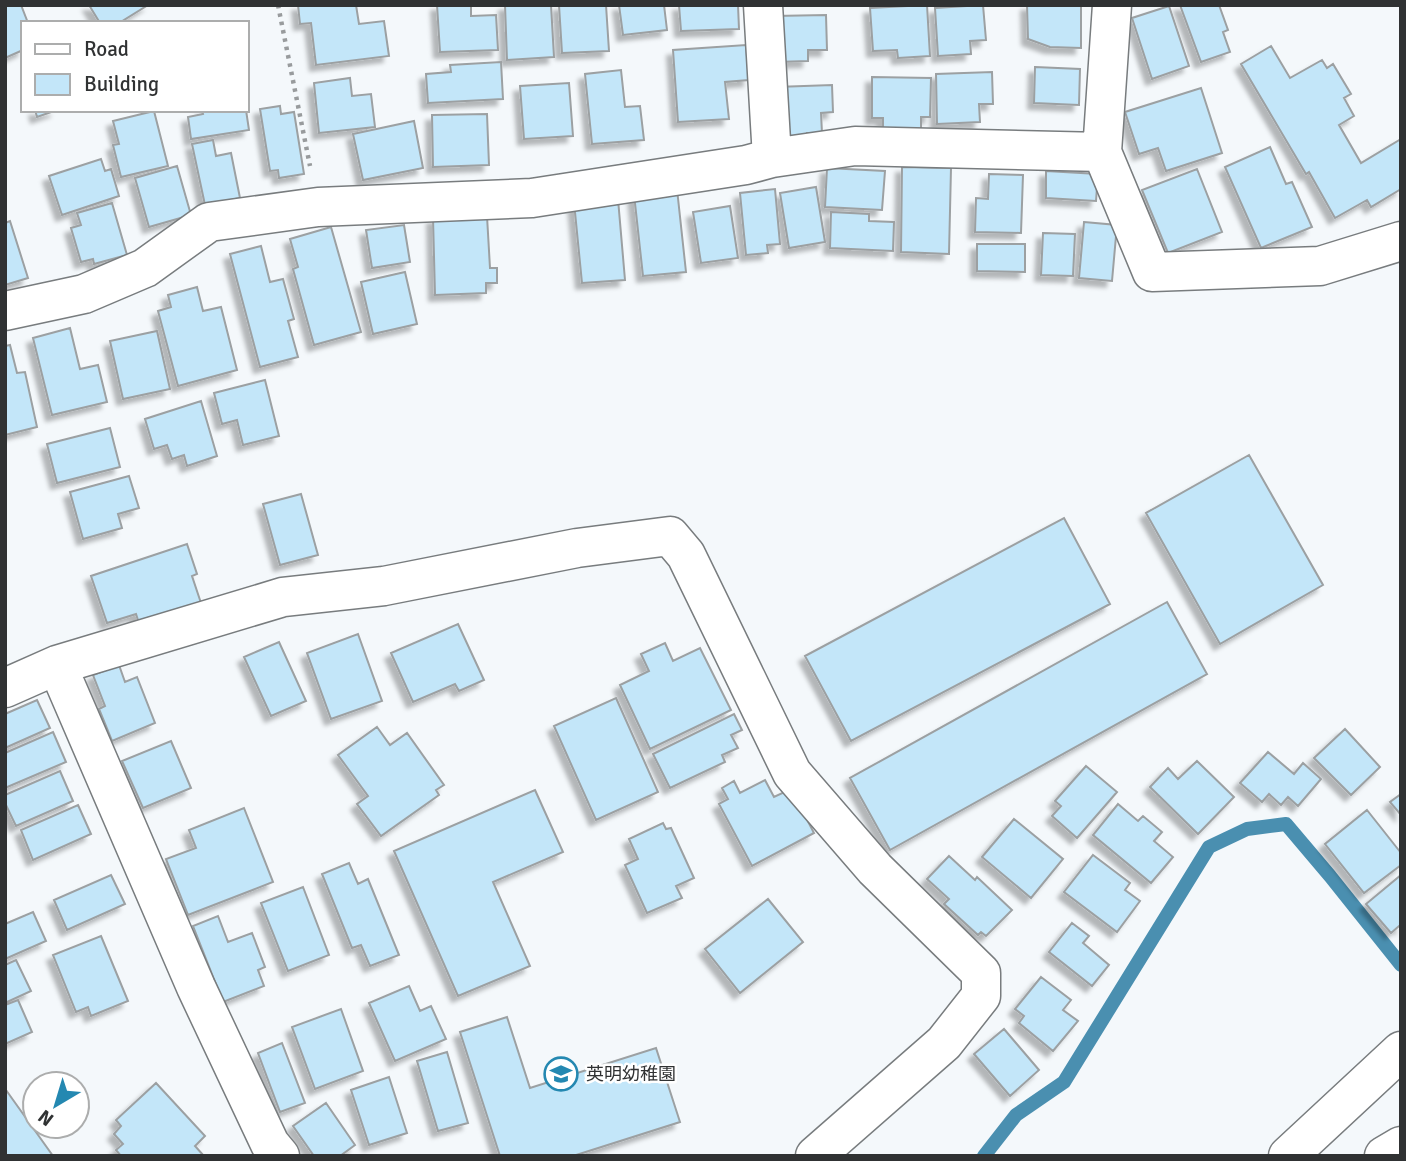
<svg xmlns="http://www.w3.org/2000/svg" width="1406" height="1161" viewBox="0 0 1406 1161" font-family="Signika,'Noto Sans JP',sans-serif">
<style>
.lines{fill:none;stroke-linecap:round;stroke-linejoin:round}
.stream{stroke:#4a8fb0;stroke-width:14}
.building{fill:#c3e6f9;stroke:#9ca0a2;stroke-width:2;filter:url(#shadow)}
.minor-casing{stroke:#787c7e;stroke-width:41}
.path{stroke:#989b9d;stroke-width:4.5;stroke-dasharray:3.5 5;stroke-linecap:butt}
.minor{stroke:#fff;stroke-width:38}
.labels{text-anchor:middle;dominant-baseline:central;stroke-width:5;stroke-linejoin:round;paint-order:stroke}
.poi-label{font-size:18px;fill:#303233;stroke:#fff;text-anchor:start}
</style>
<defs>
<filter id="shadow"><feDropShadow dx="-6" dy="6" stdDeviation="2" flood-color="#0004"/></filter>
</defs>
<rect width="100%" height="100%" fill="#f4f8fb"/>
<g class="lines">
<path class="stream" d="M984,1156L1016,1115L1064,1082L1209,847L1247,829L1286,824L1330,876L1401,965"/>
</g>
<path class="building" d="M5,5H21L28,23H23V50L5,58Z
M89,5H148L119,23H100Z
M298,5H356L359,24L384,21L389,56L316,65L311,23L300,24Z
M437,5H471V16L496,15L498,50L440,52Z
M505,5H551L554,57L507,60Z
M559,5H606L609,51L562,53Z
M619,5H664L667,30L623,35Z
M679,5H738L739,29L681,31Z
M927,5L930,56L898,58L897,50L873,51L870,8Z
M983,5L986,40L970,41L971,54L938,56L935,8Z
M1027,5H1081V48L1050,47L1028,39Z
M1180,5H1219L1228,30L1223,32L1230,52L1201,62Z
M1169,6L1189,66L1152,79L1132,18Z
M826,15L827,50H808V61L776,62L774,16Z
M746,45L749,80L725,82L729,119L678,122L673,50Z
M1271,46L1290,78L1322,60L1327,68L1333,64L1351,94L1344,98L1354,116L1339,125L1361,163L1401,139V189L1371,207L1367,200L1335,218L1309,172L1306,174L1241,64Z
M501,62L503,99L428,103L426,74L451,72L450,65Z
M1035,67L1080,69L1079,105L1034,103Z
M621,70L625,107L640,106L644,140L592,144L585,74Z
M992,72L993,104H979L980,122L937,124L936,74Z
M872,77L931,78L930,117H921V130L883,129V118H872Z
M350,78L352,96L371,94L375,127L319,133L314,83Z
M569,83L573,136L524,139L520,86Z
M832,85L833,112L821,113L822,133H807V140L778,142L776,87Z
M1201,88L1222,153L1166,171L1158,148L1139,154L1125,112Z
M280,106L281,114L294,112L304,174L279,178L278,170L270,171L260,109Z
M35,110H57L37,117Z
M202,110H246L249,130L191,139L188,117L203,114Z
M154,111L168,166L121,177L113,145L119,144L113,121Z
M487,114L489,165L433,167L432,115Z
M414,121L423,168L363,180L353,134Z
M213,140L216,156L231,153L240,198L205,205L192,144Z
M1270,147L1286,184L1292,182L1312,227L1261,248L1225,167Z
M101,159L105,171L111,169L119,196L62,215L49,176Z
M177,166L191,215L149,227L135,178Z
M902,167L951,168L949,254L901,252Z
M827,168L885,171L882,210L825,207Z
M1197,169L1222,232L1168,253L1142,190Z
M1046,171L1098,174L1096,201L1046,198Z
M989,174L1023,175L1021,233L975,232L976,198L988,199Z
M816,187L825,242L789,248L780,193Z
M677,189L686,272L643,276L634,194Z
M775,189L780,244L767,245L768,253L746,255L740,193Z
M618,199L625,280L582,283L574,202Z
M112,203L127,255L94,264L93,259L81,262L71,228L81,225L77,213Z
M730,206L738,258L701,263L693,212Z
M831,212L869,214V221L894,222L893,251L830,248Z
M487,216L490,268H497V283H486V293L435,295L433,218Z
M10,221L28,278L5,285V223Z
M1084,222L1117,225L1112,281L1079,278Z
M404,225L410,262L372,268L366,230Z
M331,227L361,332L314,345L293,269L298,267L290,239Z
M1043,233L1075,234L1073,276L1041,275Z
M977,244H1025V272L977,271Z
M261,246L270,282L283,279L294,319L288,321L298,357L260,367L230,254Z
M405,272L417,324L373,334L361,282Z
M197,287L203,311L221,307L237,370L178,386L158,311L171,307L168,295Z
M70,328L80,369L98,365L107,402L52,415L33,338Z
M157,331L170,389L123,399L110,341Z
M10,345L17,373L25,372L37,427L5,435V346Z
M265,380L279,436L243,445L237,420L222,424L214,393Z
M201,401L217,456L187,466L184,455L172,459L167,445L154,449L145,419Z
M110,428L120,467L57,483L47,444Z
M1249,455L1323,585L1220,644L1146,513Z
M129,476L139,508L118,514L122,528L83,539L70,492Z
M301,494L318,555L280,565L263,504Z
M1064,518L1110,604L851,741L805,656Z
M187,544L197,574L192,576L202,606L140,626L136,614L107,623L91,576Z
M1167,602L1207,674L890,850L850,778Z
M458,624L484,680L459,691L455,684L413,702L391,653Z
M358,634L382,701L331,719L307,653Z
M279,642L306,701L271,716L244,657Z
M665,643L673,661L700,648L731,710L650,749L620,685L649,671L641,654Z
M119,665L125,682L137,677L155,723L112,741L99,709L105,706L93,675Z
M616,698L658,792L596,820L554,726Z
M37,700L50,728L5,748V714Z
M734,714L742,730L731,735L738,748L722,755L725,762L670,788L653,754Z
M377,727L390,745L407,733L444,785L436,790L439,795L381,836L357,804L368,796L338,755Z
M1345,729L1380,767L1351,795L1314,758Z
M53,732L66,762L5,788V753Z
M171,741L191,788L143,808L122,761Z
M1268,752L1294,774L1303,763L1321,779L1298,806L1288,797L1281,805L1269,794L1262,802L1240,783Z
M1197,761L1234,797L1198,834L1150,787L1168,768L1178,779Z
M1086,766L1117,792L1077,838L1052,816L1061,806L1055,801Z
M60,771L73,801L16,826L5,803V795Z
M765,780L774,797L791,789L814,833L752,866L719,804L728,799L722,788L734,781L740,793Z
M535,790L563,852L493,882L530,966L458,996L394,851Z
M1401,794V815L1390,802Z
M1118,804L1138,821L1143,816L1162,832L1154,841L1173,857L1151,883L1093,835Z
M78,805L91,834L33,860L21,830Z
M244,808L273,882L188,915L166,859L196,848L189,830Z
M1367,810L1401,853V865L1364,893L1325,844Z
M1014,819L1063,859L1031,898L982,857Z
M663,823L666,829L671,828L694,878L676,886L682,898L647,913L625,865L638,859L629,839Z
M1093,855L1130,883L1125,890L1140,901L1117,932L1064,892Z
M949,856L975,880L977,877L1012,910L986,936L981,932L978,935L944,904L949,899L927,879Z
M349,863L358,884L368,879L399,955L370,966L361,945L352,948L322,874Z
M111,875L125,904L67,930L54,900Z
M1401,875V928L1399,926L1391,933L1366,904Z
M303,887L329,955L288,971L261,903Z
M768,899L803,942L740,993L705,949Z
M33,912L46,941L5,959V924Z
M218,916L228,942L252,933L265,967L258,970L264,986L223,1002L193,926Z
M1072,923L1089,936L1083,943L1109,965L1092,986L1049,952Z
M101,936L128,1001L91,1016L88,1007L76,1012L53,955Z
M16,960L31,991L5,1003V965Z
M1041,977L1071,1000L1063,1010L1078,1021L1053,1051L1019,1023L1024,1016L1015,1009Z
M409,986L420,1011L431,1006L446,1039L395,1061L369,1003Z
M18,1000L32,1032L5,1044V1005Z
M341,1009L363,1071L315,1089L292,1027Z
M507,1017L530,1088L656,1048L680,1122L573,1156H500L460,1032Z
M1004,1029L1039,1070L1010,1096L974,1054Z
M282,1043L305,1103L280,1112L258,1053Z
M447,1052L468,1123L438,1131L417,1061Z
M389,1077L407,1133L369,1145L351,1090Z
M156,1083L205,1136L195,1146L204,1156H121L116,1150L123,1144L114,1134L121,1126L116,1120Z
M6,1090L53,1156H5Z
M326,1103L355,1145L340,1156H314L293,1126Z"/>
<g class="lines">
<defs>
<path id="minor" d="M763,5L772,158
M1102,152L1152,272L1320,266L1401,241
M5,311L84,294L145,268L209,222L318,207L532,198L746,165L772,158L855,146L1102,152L1112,5
M57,665L196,987L270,1144L280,1156
M5,688L57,665L283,597L384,586L577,548L670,536L686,555L792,773L875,869L981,973V996L944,1043L815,1156
M1288,1156L1401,1051
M1384,1156L1401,1146"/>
</defs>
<use href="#minor" class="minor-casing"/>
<path class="path" d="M278,5L310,166"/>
<use href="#minor" class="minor"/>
</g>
<defs>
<symbol id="school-ring" viewBox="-11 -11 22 22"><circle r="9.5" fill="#fff" stroke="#2488b1" stroke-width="1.5"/><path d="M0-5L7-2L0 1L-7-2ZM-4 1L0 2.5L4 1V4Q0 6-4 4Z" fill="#2488b1"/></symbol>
</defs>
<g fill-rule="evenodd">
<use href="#school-ring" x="542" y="1055" width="38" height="38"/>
</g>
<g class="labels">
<g class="poi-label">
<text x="586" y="1074">英明幼稚園</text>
</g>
</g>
<rect width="1406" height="1161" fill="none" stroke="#303233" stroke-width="14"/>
<rect x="21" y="21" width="228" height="91" fill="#ffffff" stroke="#acadad" stroke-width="2"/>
<rect x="35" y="44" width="35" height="10" fill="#ffffff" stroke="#acadad" stroke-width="2"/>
<text x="84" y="56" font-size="21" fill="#303233">Road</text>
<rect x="35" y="74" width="35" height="21" fill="#c3e6f9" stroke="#acadad" stroke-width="2"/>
<text x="84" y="91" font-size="21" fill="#303233">Building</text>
<g transform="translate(56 1105) rotate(218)"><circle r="33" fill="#ffffff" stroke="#acadad" stroke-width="2"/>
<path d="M0-5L12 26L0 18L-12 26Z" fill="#2488b1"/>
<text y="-10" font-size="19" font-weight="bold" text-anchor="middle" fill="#303233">N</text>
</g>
</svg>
